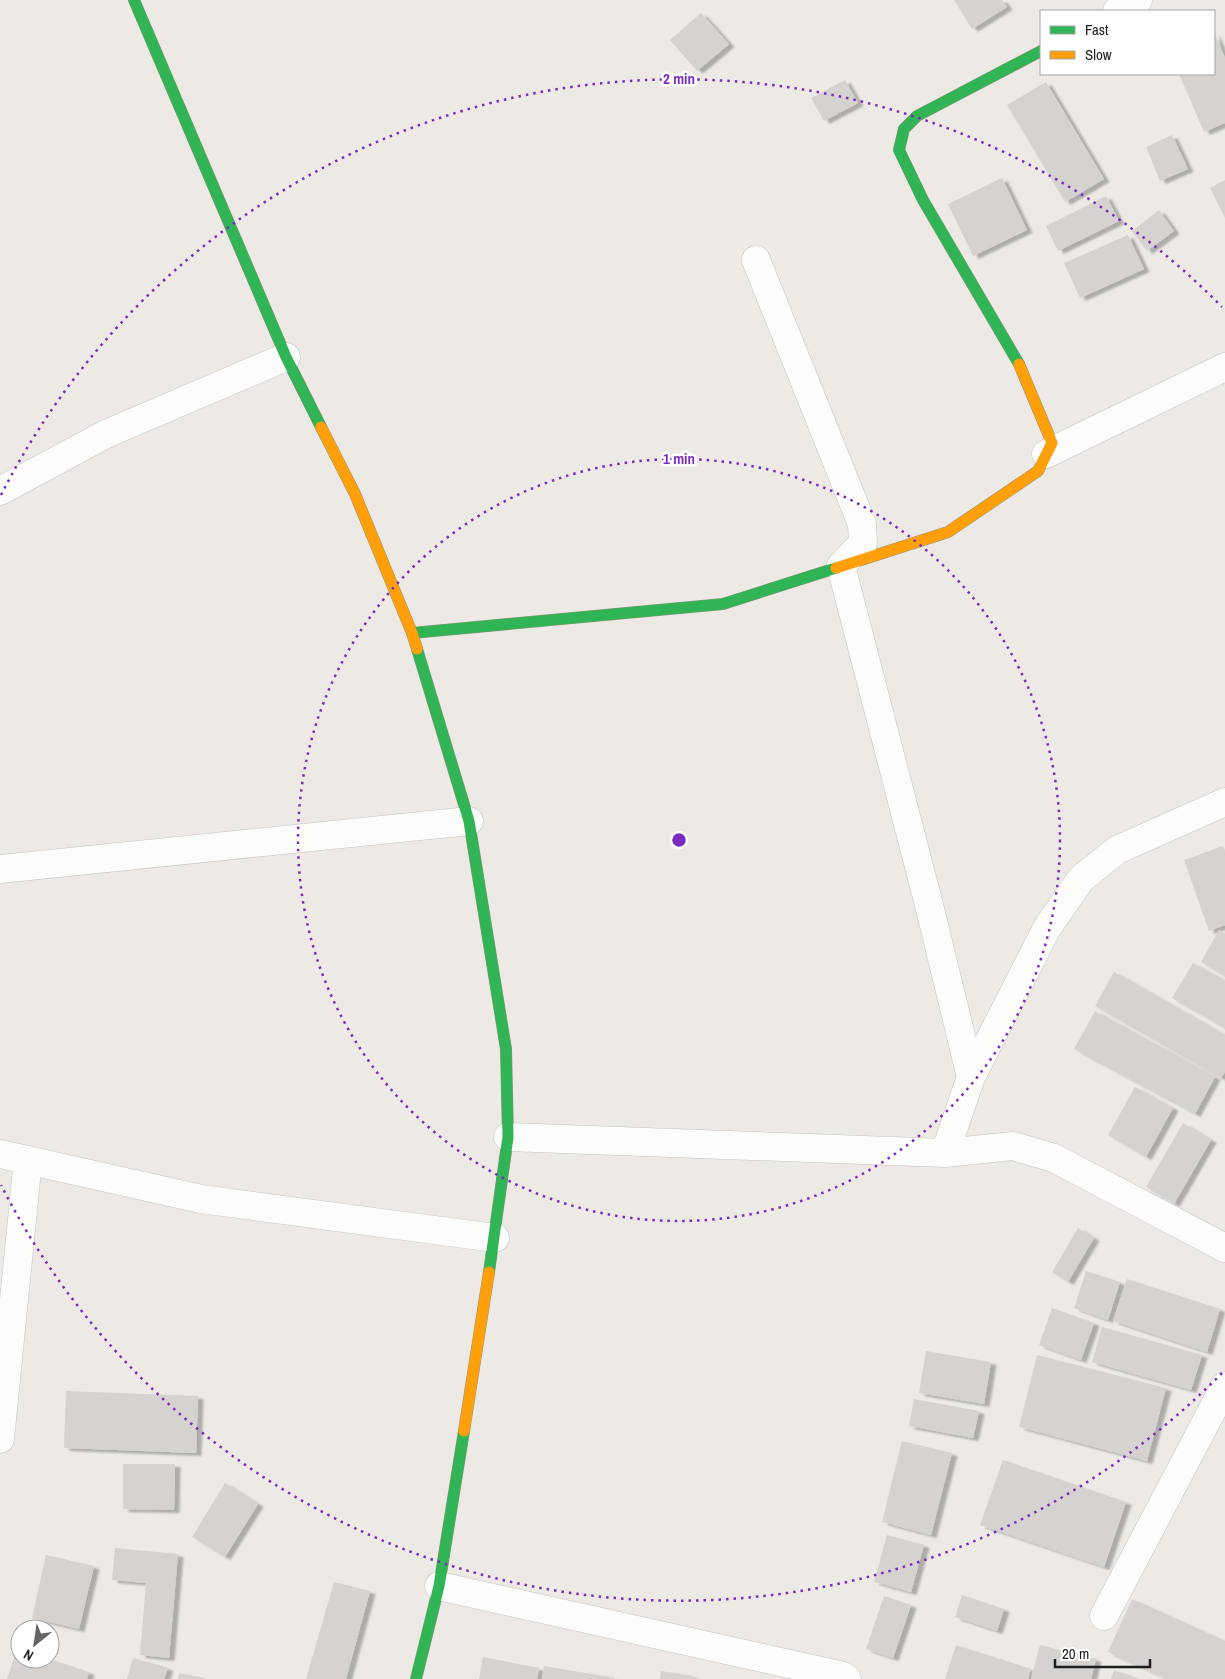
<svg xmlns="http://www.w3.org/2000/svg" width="1225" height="1679" viewBox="0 0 1225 1679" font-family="'Archivo Narrow',sans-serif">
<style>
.building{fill:#d5d2cf;filter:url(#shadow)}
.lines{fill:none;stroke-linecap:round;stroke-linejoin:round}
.street-casing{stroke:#c5c4c2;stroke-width:29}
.fast-casing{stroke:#98967e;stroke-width:12}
.slow-casing{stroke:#98967e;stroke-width:12}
.street{stroke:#fcfcfb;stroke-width:28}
.fast{stroke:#30b455;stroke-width:11}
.slow{stroke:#ff9f0a;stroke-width:11}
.ring{fill:none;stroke:#7b2cbf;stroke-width:2.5;stroke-dasharray:2.5 5}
.centre{fill:#7b2cbf;stroke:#fff;stroke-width:2.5}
.ring-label{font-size:15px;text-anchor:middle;font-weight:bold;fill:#7b2cbf;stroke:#fff;stroke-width:5;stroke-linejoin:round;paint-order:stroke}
</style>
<defs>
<filter id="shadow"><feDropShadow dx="5.5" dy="3" stdDeviation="1" flood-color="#0004"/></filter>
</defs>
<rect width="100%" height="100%" fill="#edeae6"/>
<path class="building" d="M954,0H1002L1007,7L972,29Z
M701,13L729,44L697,71L670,40Z
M1214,32L1225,58V123L1204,132L1179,74H1214Z
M845,80L858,103L824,121L811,98Z
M1046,82L1104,179L1065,202L1007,105Z
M1172,135L1188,169L1160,181L1146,147Z
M1002,178L1027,230L973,256L948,204Z
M1225,180V218L1210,188Z
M1106,196L1119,221L1058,251L1046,226Z
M1159,210L1174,231L1147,251L1132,231Z
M1128,235L1144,269L1080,298L1064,263Z
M1223,846L1225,851V925L1209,931L1184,860Z
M1219,930L1225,934V976L1201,962Z
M1193,963L1225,981V1028L1172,998Z
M1114,972L1225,1035V1072L1221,1078L1095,1006Z
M1095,1011L1215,1077L1195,1114L1074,1049Z
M1135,1087L1173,1108L1146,1157L1108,1135Z
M1183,1123L1211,1140L1174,1204L1146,1187Z
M1078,1228L1094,1238L1068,1282L1052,1272Z
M1086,1271L1120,1282L1108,1320L1074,1308Z
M1127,1279L1220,1309L1207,1352L1113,1321Z
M1052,1308L1094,1323L1081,1360L1039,1345Z
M1102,1327L1202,1355L1191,1390L1092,1362Z
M926,1351L991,1362L984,1404L919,1393Z
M1037,1355L1166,1388L1147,1461L1019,1427Z
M66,1391L198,1396L196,1453L64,1448Z
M914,1399L979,1411L973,1438L909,1426Z
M902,1441L952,1453L931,1535L882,1522Z
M1003,1460L1126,1502L1104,1567L980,1525Z
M123,1464H175L174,1510L123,1509Z
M225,1483L258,1504L225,1557L192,1537Z
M887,1535L924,1545L911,1592L874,1582Z
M115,1548L178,1554L169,1658L140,1655L146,1583L112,1580Z
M46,1555L94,1566L79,1629L32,1618Z
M334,1582L370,1591L346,1679H306Z
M962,1595L1004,1609L997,1631L955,1617Z
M884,1596L911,1605L893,1658L866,1649Z
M1132,1599L1225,1641V1679H1167L1108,1652Z
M956,1645L1031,1669L1028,1679H945Z
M1040,1645L1096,1659L1091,1679H1031Z
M17,1649H20V1659H49L89,1672L87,1679H7Z
M483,1657L539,1668L537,1679H479Z
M133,1658L168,1668L164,1679H127Z
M544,1666L615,1678V1679H542Z
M1114,1670L1140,1679H1111Z
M661,1671L693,1676V1679H660Z
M179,1673L205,1678V1679H178Z"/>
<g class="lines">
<defs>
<path id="street" d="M1117,11L1138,0
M756,260L862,524L863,543L841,566L929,905L971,1077
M1046,454L1225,367
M0,491L106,434L286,357
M0,869L469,821
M508,1137L945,1153L1013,1146L1054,1158L1225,1248
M945,1153L971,1077L1047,928L1081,879L1117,850L1225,802
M0,1154L201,1199L495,1238
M0,1439L28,1160
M439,1586L843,1676L847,1679
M1104,1616L1225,1386"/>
<path id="fast" d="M134,0L286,357L321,427
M1019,364L923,200L899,150L904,129L917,116L1041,51
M412,633L723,604L836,568
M417,649L469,821L506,1049L508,1137L489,1272
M416,1679L439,1586L464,1431"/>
<path id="slow" d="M321,427L355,494L412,633L417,649
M836,568L948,532L1038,471L1052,443L1019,364
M464,1431L489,1272"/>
</defs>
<use href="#street" class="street-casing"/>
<use href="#fast" class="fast-casing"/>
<use href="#slow" class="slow-casing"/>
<use href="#street" class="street"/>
<use href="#fast" class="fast"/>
<use href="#slow" class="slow"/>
</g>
<g class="ring">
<circle cx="679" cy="840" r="381"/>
<path d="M1222 1373A761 761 0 0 1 1 1185M1 495A761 761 0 0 1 1222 307"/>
</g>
<circle cx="679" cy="840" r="8" class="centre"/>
<g class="ring-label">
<text x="679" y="84">2 min</text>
<text x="679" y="464">1 min</text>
</g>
<rect x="1040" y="10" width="175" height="65" fill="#ffffff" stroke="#a5a5a5"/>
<rect x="1050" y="26" width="25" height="8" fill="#30b455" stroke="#a5a5a5"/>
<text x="1085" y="35" font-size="15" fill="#1e1e1e">Fast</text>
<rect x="1050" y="51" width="25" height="8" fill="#ff9f0a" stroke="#a5a5a5"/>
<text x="1085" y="60" font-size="15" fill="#1e1e1e">Slow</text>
<g transform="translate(35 1644) rotate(210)"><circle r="24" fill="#ffffff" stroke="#a5a5a5"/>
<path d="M0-4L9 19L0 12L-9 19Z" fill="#666564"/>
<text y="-8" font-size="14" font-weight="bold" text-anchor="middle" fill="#1e1e1e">N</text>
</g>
<path d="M1055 1659v8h95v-8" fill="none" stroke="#1e1e1e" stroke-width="2.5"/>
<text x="1062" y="1659" font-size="15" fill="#1e1e1e" stroke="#ffffff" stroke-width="4" paint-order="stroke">20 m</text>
</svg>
